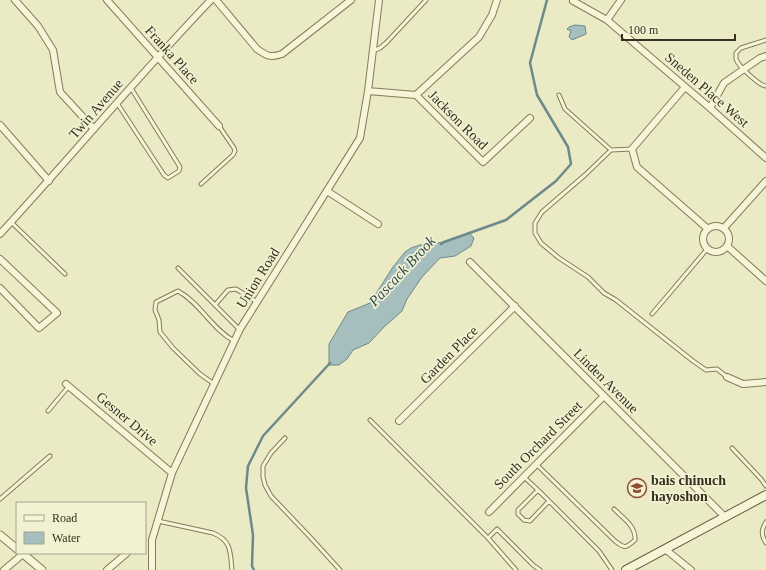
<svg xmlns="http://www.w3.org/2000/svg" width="766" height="570" viewBox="0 0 766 570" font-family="'Times New Roman',serif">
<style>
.water{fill:#a6bebe;stroke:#6d8a8b}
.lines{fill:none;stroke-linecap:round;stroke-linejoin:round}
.stream{stroke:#6d8a8b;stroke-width:2.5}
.service-casing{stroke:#837c5c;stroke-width:5}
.minor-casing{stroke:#837c5c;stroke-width:8}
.tertiary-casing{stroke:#837c5c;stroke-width:9}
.secondary-casing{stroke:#655d3f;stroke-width:10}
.service{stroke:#f6f5d7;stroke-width:3}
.minor{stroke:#f6f5d7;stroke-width:6}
.tertiary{stroke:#f6f5d7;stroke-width:7}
.secondary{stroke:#f6f5d7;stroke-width:8}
.labels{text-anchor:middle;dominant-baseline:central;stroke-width:3.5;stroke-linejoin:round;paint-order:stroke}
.street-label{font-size:14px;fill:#35301f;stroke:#f2f2d3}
.poi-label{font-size:14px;font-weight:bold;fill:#35301f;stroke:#f2f2d3;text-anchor:start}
.water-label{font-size:15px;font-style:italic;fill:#2f4b53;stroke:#f2f2d3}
</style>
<rect width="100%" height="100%" fill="#eaeac4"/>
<path class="water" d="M575,25L585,26L586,34L572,40L569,37L571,30H568L567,29L569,27Z
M469,233L474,238L471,246L455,256L440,258L422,277L407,299L402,311L384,327L369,343L353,350L347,359L339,365H329V344L348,312L370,303L393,267L405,252L411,248L420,245L444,242Z"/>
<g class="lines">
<path class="stream" d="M441,244L444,242L506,220L556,181L571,164L568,147L537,95L530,63L547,0
M254,570L252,566L253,535L246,488L248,466L263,436L330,363"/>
<defs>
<path id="service" d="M766,40L741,48L736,53C736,55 736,57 736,59C738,66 760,86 766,86
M373,51L380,48L387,42L426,0
M559,95L565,109L611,150L632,149
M117,103L164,175L168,178L179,171L180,167L131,88
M611,150L585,175L542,212L535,223V233L541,243L559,258L588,277L604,293L616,300L693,361L706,370L717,369L727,377
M201,184L233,155L235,151L234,148L219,126
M11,222L65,274
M178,268L240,330
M215,305L228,290L236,289L257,302
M652,314L708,248
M214,384L200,374L173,348L160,332L159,320L155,310L156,302L178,291C200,303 212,329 234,341
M48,411L69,386
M370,420L488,538L497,529L533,565L540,570
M285,438L271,453L263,466V477L265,485L271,496L310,537L340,570
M732,448L761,479L766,486
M536,464L615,541C625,549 626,548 635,540C636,526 623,518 614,509
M524,477L538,490
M0,499L50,456
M549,501L530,521L524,520L518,514V510L538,490L599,551L612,570
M158,521L213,533C232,541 230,552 232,570
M766,522C761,530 761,535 766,543
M488,538L516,570"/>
<path id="minor" d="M15,0L38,26L53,50L60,92L94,129
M107,0L219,126
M216,0L257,49C267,56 270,58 282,54L351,0
M573,1L607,20L710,108L766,158
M607,20L621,0
M685,87L632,149L637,167L708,229
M368,91L416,95L483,162L530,118
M416,95L479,37L492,15L497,0
M710,108L724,83L760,58L766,56
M0,125L49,181
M327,191L378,224
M703 239a13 13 0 1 1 26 0a13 13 0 1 1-26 0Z
M724,228L766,181
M0,234C71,157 138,76 211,0
M727,246L766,281
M0,259L57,313L39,328L0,288
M470,262L725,517
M727,377L743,384L766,382
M66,384L172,473
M399,421L515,306
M489,512L604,396
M665,549L691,570
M4,570L23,554
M107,570L127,553
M152,570V540L172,473L240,329L360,138L368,91L379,0"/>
<path id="tertiary" d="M0,535L17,549
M22,553L42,570"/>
<path id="secondary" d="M626,570L766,495"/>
</defs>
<use href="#service" class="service-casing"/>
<use href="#minor" class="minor-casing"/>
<use href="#tertiary" class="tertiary-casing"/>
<use href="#secondary" class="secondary-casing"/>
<use href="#service" class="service"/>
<use href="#minor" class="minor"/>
<use href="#tertiary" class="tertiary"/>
<use href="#secondary" class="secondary"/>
</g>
<defs>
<symbol id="school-ring" viewBox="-11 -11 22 22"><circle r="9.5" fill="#f2f2d3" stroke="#8d4b31" stroke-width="1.5"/><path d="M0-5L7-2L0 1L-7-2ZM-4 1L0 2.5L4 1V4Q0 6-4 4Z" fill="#8d4b31"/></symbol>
</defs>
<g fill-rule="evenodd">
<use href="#school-ring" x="626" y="477" width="22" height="22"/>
</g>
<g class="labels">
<g class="street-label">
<text transform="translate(172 55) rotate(48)">Franka Place</text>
<text transform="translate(707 90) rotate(41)">Sneden Place West</text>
<text transform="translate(96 109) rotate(-49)">Twin Avenue</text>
<text transform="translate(458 120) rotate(45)">Jackson Road</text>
<text transform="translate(258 278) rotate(-58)">Union Road</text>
<text transform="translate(449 355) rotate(-45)">Garden Place</text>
<text transform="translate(606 381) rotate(45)">Linden Avenue</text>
<text transform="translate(127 419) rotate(40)">Gesner Drive</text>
<text transform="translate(538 445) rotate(-45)">South Orchard Street</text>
</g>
<g class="poi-label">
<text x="651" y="480">bais chinuch<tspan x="651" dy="16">hayoshon</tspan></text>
</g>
<g class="water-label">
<text transform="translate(402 271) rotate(-47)">Pascack Brook</text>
</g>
</g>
<rect x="16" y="502" width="130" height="52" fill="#f2f2d3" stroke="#a6a48b"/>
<rect x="24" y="515" width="20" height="6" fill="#f6f5d7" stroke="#a6a48b"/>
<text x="52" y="522" font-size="12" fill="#35301f">Road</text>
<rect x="24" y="532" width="20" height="12" fill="#a6bebe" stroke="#a6a48b"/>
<text x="52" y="542" font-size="12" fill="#35301f">Water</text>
<path d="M622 34v6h113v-6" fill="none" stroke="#35301f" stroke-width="2"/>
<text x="628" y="34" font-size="12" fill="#35301f" stroke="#f2f2d3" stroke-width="3" paint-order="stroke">100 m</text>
</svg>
